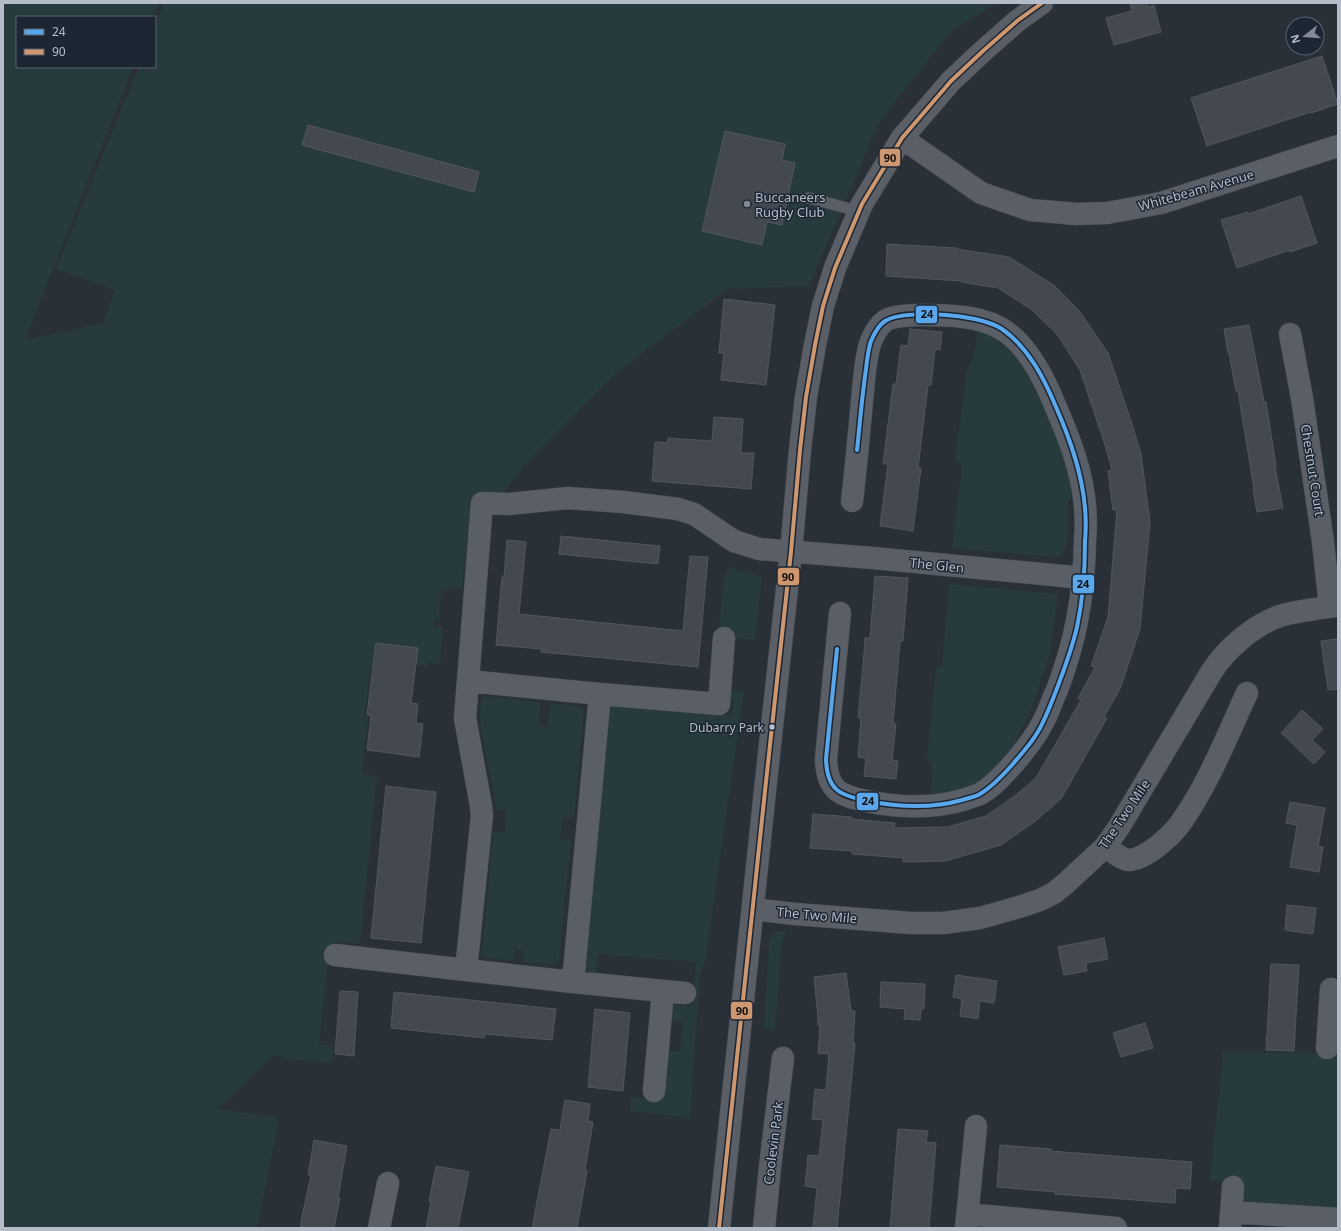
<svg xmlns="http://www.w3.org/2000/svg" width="1341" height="1231" viewBox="0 0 1341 1231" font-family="'Noto Sans',sans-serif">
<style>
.green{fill:#273a3e}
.building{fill:#444950;stroke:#52575f}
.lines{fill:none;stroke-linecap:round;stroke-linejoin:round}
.service-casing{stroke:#484c53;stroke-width:12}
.minor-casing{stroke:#484c53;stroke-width:23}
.tertiary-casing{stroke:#484c53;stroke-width:23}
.service{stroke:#5a5e66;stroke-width:11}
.minor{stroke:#5a5e66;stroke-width:22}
.tertiary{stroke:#5a5e66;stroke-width:22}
.bus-1-casing{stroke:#1d2633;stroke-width:7}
.bus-2-casing{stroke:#1d2633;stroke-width:7}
.bus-1{stroke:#5aa8eb;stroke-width:4}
.bus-2{stroke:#cd976f;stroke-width:4}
.poi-dot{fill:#848b96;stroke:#1d2633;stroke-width:1.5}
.bus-dot{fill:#b4bcc9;stroke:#1d2633;stroke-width:1.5}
.labels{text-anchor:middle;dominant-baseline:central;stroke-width:3;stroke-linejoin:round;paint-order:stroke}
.bus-label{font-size:12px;fill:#b4bcc9;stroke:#1d2633;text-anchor:end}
.street-label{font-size:13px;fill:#b4bcc9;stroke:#1d2633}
.poi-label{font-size:13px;fill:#b4bcc9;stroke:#1d2633;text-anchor:start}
.line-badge{stroke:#1d2633;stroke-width:1.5}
.pale-badge-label{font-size:11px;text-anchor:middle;font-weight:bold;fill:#111}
</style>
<rect width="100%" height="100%" fill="#2a3038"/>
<path class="green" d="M3,3H159L153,17H17V67H133L25,340L104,323L115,290L56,269L139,67H155V27L163,3H997L951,31L879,122L809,286L727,289L614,375L524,466L467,538L462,589L448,587L441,590L439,619H434V627H443L440,664L428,663L425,666L377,660L370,670L365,717H368L362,774L377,776L360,944L336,941L328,962L319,1044L333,1046L332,1062L293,1060L274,1055L218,1109L279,1118L257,1228H3Z
M979,325L997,337L1013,352L1029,371L1037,385L1066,459L1074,495L1068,500C1068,515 1071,542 1062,554L1056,557L952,548L962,467L955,459L967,370L973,361Z
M730,567L762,577L755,640L718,637L724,577Z
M949,584L1058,594L1050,653L1032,708L1014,745L989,774L968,789L930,798L932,765L927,758L936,668L942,666Z
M729,690L744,692L705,961L700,973L690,1118L630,1111L631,1097L662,1099L666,1050L680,1052L683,1022L669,1020L672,1006L675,1005L692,1006L696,962L598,954L596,975L587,973L585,971L609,709L614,705L621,704L732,715L734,700L730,697Z
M484,697H493L540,702L539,726L548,727L550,703L579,706L582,709L584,713L574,818L563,817L560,839L571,840L559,959L556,963L554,964L524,962V951L515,950L514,961L486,957L482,953L493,832H505L506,809L496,810C497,787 470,713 484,697Z
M787,931L782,942L775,1030L764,1029L769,942L771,934L773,932Z
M1338,1041V1210L1244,1202L1242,1197L1240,1181L1210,1180L1223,1053H1334Z"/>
<path class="building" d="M1130,3H1147L1148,7L1154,5L1161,32L1114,45L1106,18L1132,11Z
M1322,56L1338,104L1311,113V112L1207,146L1191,98Z
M308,125L479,172L474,192L302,145Z
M725,131L785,144L782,160L795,163L782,225L767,222L762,245L702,231Z
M1301,196L1317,243L1290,252V250L1237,268L1221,220L1248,212V214Z
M887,244L957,248V249L1009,257L1055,286L1080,312L1108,353L1132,424L1141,454L1150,522L1140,629L1120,689L1104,717L1107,718L1061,799L1034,822L1001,845L945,861L903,862V858L852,854V851L810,848L813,814L852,817V819L895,823L894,828L948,827L986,816L1016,795L1036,778L1081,700L1078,698L1095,667L1091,666L1108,617L1117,510H1113L1108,471L1112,470L1106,448L1080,370L1056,333L1032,310L998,288L961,282V281L886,276Z
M724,299L775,305L766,385L721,380L724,353H719Z
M1249,325L1264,402H1266L1276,466L1275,467L1283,508L1257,512L1253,489H1254L1238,391H1236L1229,353H1228L1224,329Z
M910,329L942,332L940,350L935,349L931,385H928L918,468H921L913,531L880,526L888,464H883L893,384H896L901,345L908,346Z
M714,417L743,419L741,453H754L751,489L652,481L655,442L667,443L668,438L712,441Z
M561,536L660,546L658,564L559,554Z
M507,540L526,542L519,614L683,631L690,556L708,557L698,667L541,652V649L496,645L502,577H504Z
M875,576L908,578L903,641H900L893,724H896L892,760L898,761L896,779L864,776L866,758L858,757L861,718H858L864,654L865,638H870Z
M1338,639V689L1328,690L1321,641Z
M376,643L418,648L411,703L418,704L416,723L423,724L419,757L367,750L371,716L367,715Z
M1302,710L1323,729L1312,740L1325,752L1314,764L1281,733Z
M386,786L436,792L421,943L371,938Z
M1290,802L1325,808L1318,847H1323L1319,872L1290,867L1297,825L1286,823Z
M1287,905L1316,908L1313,934L1285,930Z
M1104,938L1108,959L1086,963L1087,971L1064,975L1058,947Z
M1271,964L1299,965L1294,1051L1266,1050Z
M846,973L851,1010L855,1011L853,1043H855L837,1228H813L817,1188L805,1186L808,1155L819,1156L823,1120L812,1119L815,1089L826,1090L829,1054L818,1053L820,1025H818V1017L814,977Z
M956,975L997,981L994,1003L980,1001L978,1019L960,1016L962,999L953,997Z
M881,982L925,984L924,1009H921L920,1020L904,1019L905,1009L880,1007Z
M340,991L358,992L354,1056L335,1054Z
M394,992L556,1009L552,1040L485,1034L484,1038L391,1028Z
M595,1009L630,1013L623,1091L588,1087Z
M1145,1023L1153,1048L1121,1057L1113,1033Z
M565,1100L590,1104L588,1121L593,1122L585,1170L587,1171L577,1228H532L551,1129L560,1130Z
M898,1129L928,1131L926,1142L936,1143L929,1228H890Z
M314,1140L347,1146L338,1198H340L334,1228H310L300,1226L311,1175H308Z
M1000,1145L1051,1149L1050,1151L1192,1162L1190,1189L1176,1188L1175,1203L1055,1194L1056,1192L997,1187Z
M436,1166L469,1172L458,1228H426L431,1201H429Z"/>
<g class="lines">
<defs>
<path id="service" d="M809,198L858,211"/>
<path id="minor" d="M902,138L981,193L1030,210L1077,214L1107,213L1161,203L1338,146
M1290,334L1302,398L1323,542L1330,607
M840,613L826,759C827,792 841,796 871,802C903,808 934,809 966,799C970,797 976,796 980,794C993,787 1004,774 1014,763C1024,751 1036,737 1043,722C1049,712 1052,700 1057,690C1076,640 1084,595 1085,541C1086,530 1086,518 1085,506C1082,470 1069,438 1055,405C1044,378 1026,342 1000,328C979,316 949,315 926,315C914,315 896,315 886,320C880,324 874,334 871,341C865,357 864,383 862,401C859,434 856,468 852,501
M468,681L465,718L481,806L482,815L466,970L573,982L600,694L468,681L482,503L508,504L568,498L623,502L678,509L694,514L734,541L759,549L873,558L1084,578
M600,694L719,704L724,638
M1105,847C1111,850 1122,860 1129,860C1146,859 1170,837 1180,824C1208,785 1227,736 1247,693
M753,909L795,914L911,923H943L980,918L1019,907L1040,900L1054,893L1065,884L1105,847L1119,827L1212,671C1227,648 1256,623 1283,615C1301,610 1320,609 1338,605
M335,955L466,970
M573,982L663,991L654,1091
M663,991L685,993
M1327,1048L1331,989
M1231,1212L1338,1219
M968,1214L1116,1228
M379,1228L388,1183
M764,1228L770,1167L783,1058
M966,1228L976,1126
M1230,1228L1233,1187"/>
<path id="tertiary" d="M719,1228L765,791L791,552L800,450L806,397L815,345L823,306L835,268L862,204L902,138L951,81L983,51L1017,21L1042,3"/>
</defs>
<use href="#service" class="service-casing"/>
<use href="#minor" class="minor-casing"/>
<use href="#tertiary" class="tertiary-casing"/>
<use href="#service" class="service"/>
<use href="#minor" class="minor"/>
<use href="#tertiary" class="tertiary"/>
<defs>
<path id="bus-1" d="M837,649L826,759C827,790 839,795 867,801C898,807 931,809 962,800C968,798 975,797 980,794C992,787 1003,775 1012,765C1023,752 1036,738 1043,722C1048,712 1052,701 1056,691C1064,670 1072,649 1077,627C1083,599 1085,570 1085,541C1086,530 1086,519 1085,508C1082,472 1070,439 1056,407C1044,378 1028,347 1002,329C988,320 962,316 946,315C931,314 897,313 885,321C879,325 874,334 871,341C868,350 867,360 866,369C862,396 860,423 857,450"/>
<path id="bus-2" d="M719,1228L765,791L791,552L800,450L806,397L815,345L823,306L835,268L862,204L902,138L951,81L983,51L1017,21L1042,3"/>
</defs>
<use href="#bus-1" class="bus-1-casing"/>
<use href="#bus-2" class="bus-2-casing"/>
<use href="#bus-1" class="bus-1"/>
<use href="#bus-2" class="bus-2"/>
</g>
<circle class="poi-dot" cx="747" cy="204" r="4"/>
<circle class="bus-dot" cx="772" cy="727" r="3.5"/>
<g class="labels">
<g class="bus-label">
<text x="764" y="727">Dubarry Park</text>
</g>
<g class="street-label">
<text transform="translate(1196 190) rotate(-16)">Whitebeam Avenue</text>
<text transform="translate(1313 470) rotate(81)">Chestnut Court</text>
<text transform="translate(937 565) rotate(6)">The Glen</text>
<text transform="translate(1124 814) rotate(-56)">The Two Mile</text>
<text transform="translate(817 915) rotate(5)">The Two Mile</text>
<text transform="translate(773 1143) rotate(-83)">Coolevin Park</text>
</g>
<g class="poi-label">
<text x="755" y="197">Buccaneers<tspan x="755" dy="15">Rugby Club</tspan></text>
</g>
</g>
<g class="line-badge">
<rect x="879" y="148" width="22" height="19" rx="4" fill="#cd976f"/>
<rect x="915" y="305" width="23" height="19" rx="4" fill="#5aa8eb"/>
<rect x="777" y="567" width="23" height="19" rx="4" fill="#cd976f"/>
<rect x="1072" y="574" width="23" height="20" rx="4" fill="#5aa8eb"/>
<rect x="856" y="792" width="23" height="19" rx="4" fill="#5aa8eb"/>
<rect x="730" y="1001" width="23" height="19" rx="4" fill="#cd976f"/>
</g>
<g class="pale-badge-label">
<text x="890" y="162">90</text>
<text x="927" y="318">24</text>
<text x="788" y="581">90</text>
<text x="1083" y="588">24</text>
<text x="868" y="805">24</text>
<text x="742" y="1015">90</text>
</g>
<rect width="1341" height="1231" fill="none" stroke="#b4bcc9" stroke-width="8"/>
<rect x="16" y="16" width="140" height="52" fill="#1d2633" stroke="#59626f"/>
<rect x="24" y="29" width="20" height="6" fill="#5aa8eb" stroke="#59626f"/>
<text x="52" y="36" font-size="12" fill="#b4bcc9">24</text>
<rect x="24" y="49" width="20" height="6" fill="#cd976f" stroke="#59626f"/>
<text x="52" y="56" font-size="12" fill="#b4bcc9">90</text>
<g transform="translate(1305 36) rotate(253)"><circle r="19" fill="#1d2633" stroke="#59626f"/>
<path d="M0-3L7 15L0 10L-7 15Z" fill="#848b96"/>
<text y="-6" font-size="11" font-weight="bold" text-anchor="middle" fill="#b4bcc9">N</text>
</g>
</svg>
